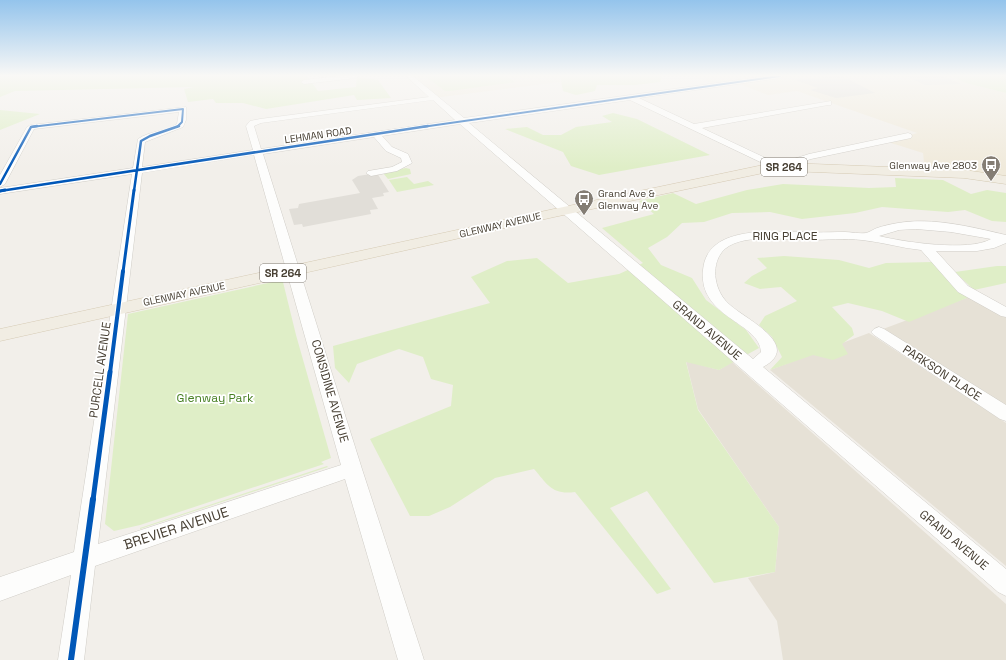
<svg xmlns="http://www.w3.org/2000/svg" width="1006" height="660" viewBox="0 0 1006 660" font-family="'Space Grotesk',sans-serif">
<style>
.residential{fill:#e6e1d6}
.education{fill:#f0eadb}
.green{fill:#dfeec7}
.parking{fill:#e1ded8}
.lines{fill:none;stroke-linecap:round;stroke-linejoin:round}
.minor-casing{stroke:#d0cdc7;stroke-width:1}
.major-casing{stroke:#d6cbb5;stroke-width:1}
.minor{fill:#fdfdfc;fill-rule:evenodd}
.major{fill:#f1ede3;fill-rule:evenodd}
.cycleway-far5-casing{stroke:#fff;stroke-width:3}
.cycleway-far4-casing{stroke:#fff;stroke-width:4}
.cycleway-far3-casing{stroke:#fff;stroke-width:5}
.cycleway-far2-casing{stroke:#fff;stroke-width:6}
.cycleway-far1-casing{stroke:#fff;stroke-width:8}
.cycleway-casing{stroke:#fff;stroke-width:8}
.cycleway-far5{stroke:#0057b8;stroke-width:2}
.cycleway-far4{stroke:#0057b8;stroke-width:2.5}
.cycleway-far3{stroke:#0057b8;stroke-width:3}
.cycleway-far2{stroke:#0057b8;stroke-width:4}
.cycleway-far1{stroke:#0057b8;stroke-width:5}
.cycleway{stroke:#0057b8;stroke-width:6}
.labels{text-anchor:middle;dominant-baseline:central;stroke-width:3.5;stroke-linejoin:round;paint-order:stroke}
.far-street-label{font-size:10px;fill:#484034;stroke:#fff}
.far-poi-label{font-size:10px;fill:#484034;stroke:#fff;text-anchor:end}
.shield{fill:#fff;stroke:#7f7971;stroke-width:1}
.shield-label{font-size:11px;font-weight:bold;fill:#484034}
.street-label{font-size:12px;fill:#484034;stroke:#fff}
.park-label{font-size:12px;fill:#467f22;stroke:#fff}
.near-street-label{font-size:14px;fill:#484034;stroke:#fff}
</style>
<rect width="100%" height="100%" fill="#f2efea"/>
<path class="residential" d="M969,297L1006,317V407L883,329Z
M869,333L1006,423V566L770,370Z
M686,361L719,370L732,362L1006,604V660H783L777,621L748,578L775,572L779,527L698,409Z"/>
<path class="education" d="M409,76H560V82L434,98Z
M695,76H951L966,83L1006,93V180L935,173L924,162L923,153L888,142L917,133L797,91L768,95L734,82L716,85Z"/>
<path class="green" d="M0,76H307L318,91L356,87L357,77L378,80L391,98L357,100L354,95L266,109L243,103H216L213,99L188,102L184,89L194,87L15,91L0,97Z
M425,76H504L516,82L450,91H445Z
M560,76H669H662L660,82L635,85H597L595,91L576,95L563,91Z
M951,76H1006V93L966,83Z
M0,110L40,114L0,130Z
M613,113L637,119L710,155L599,175L571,166L563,152L505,129L527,127L543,135H561L576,127L612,122L602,116Z
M406,168L410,169L411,174L388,179L383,173Z
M407,177L414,184L428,181L434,185L397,192L389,180Z
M895,178L943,180L971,194L987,190L1006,193V222L992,221L965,210L948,212L882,207L855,213L802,219L770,212L732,213L704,222L682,223L667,237L648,248L661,265L692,278L706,300L746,330L759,348L719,370L686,362L698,410L779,527L775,572L714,583L647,491L610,508L671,589L657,594L575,492C552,495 548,485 534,469L495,478L450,507L429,516H410L370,439L451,406L453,385L431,379L423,357L399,349L357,364L349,383L335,368L333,346L490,303L471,277L507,261L537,258L568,283L619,274L643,263L602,228L654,214L639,201L673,193L696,204L747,190L783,184L869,188L896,187Z
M784,256L839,260L869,268L886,263L933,262L969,297L909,322L882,311L848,303L832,307L852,328L854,335L842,344L848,354L833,360L813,355L770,370L782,357L772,337L759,325L765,316L797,301L781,287L760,289L744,283L752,276L767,268L757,258Z
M997,266H1006V283L974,290L955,272Z
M277,281L283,282L296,335L331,458L321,462L324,464L140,525L114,531L105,524L128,314Z
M327,466L328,467L140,529V528Z"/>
<path class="parking" d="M836,76L844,77L875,93L836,98L810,90L818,88L795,80Z
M906,76H943L961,84L925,85Z
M377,173L389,192L383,193L384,196L372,198L378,209L370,210L371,214L303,227L302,224L294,225L289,209L298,208L299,204L360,193L352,180L358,176Z"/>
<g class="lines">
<defs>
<path id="minor" d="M340,76H359L356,78L304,84L301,82L304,80Z
M406,76H413L464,118L767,76H783L780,78L639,98L694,124L831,101V105H828L702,128L778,164L809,154L908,133L911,134L912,136L911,138L811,159L777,170L630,100L469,123L753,359L761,352C760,322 698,318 703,270C707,225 770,232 802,232C816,233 831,232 845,232C851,232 860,234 866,233C870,232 874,229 877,228C883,226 891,224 898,223C932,217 972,227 1006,235V243L994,248L977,251H936L968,286L1006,307V317L1001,316L958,292L921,250C901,248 882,242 862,240C844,238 827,240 810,240C787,240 738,232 722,252C710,267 715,292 729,304C743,318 804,345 763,367L1006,569V596L998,592L460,124L382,136L392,147L408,154L412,163L397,171L371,176L366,173L368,171L392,167L402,162L401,158L386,151L374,137L263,154L362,469L424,660H398L345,479L95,566L84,660H58L71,575L0,601V577L74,552L132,174L0,194V188L133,168L138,139C149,131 165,132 177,124L179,112L34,129L5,184L0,187V175L27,127L31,125L186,107V120L183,127L145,142L142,167L253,150L246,126L250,121L260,119L429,97ZM433,100L455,120L261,149L254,126L261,123ZM254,155L341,465L98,544L142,173ZM916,229L951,232L991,239C969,252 904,242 879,236L899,230Z
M879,327L884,329L1006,405V421L1000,419L874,335L871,332L874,329Z"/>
<path id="major" d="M788,163L964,170L1006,176V184L964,178L788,171L763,173L554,217L0,341V329L554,209L763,165Z"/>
</defs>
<use href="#minor" class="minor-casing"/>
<use href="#major" class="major-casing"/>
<use href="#minor" class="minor"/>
<use href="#major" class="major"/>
<defs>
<path id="cycleway-far5" d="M31,127L183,109L182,122L177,127
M422,127L780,76"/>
<path id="cycleway-far4" d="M0,184L31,127L37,126
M0,191L428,126
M134,191L141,141L150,136L179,126"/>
<path id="cycleway-far3" d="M0,191L5,190
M123,272L134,190"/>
<path id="cycleway-far2" d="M110,373L123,271"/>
<path id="cycleway-far1" d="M93,500L110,372"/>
<path id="cycleway" d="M71,660L93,499"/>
</defs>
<use href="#cycleway-far5" class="cycleway-far5-casing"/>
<use href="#cycleway-far4" class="cycleway-far4-casing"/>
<use href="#cycleway-far3" class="cycleway-far3-casing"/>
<use href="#cycleway-far2" class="cycleway-far2-casing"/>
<use href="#cycleway-far1" class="cycleway-far1-casing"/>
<use href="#cycleway" class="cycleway-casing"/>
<use href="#cycleway-far5" class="cycleway-far5"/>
<use href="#cycleway-far4" class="cycleway-far4"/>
<use href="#cycleway-far3" class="cycleway-far3"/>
<use href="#cycleway-far2" class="cycleway-far2"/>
<use href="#cycleway-far1" class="cycleway-far1"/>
<use href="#cycleway" class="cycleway"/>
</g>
<linearGradient id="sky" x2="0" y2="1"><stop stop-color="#94c4ec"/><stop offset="0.45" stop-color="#f9f8f6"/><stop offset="1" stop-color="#f9f8f6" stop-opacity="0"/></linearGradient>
<rect width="1006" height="168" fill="url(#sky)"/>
<defs>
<symbol id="bus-pin" viewBox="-11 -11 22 30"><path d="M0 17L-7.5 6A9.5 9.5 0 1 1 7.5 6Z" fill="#847d74" stroke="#fff"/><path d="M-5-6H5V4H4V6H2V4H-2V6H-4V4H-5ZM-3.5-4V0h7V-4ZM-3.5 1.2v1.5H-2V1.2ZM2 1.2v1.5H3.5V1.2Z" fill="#fff"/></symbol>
</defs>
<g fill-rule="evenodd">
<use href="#bus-pin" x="980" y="154" width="22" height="30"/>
<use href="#bus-pin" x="573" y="188" width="22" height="30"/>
</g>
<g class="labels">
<g class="far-street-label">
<text transform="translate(318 135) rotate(-8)">LEHMAN ROAD</text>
<text transform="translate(500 225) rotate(-13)">GLENWAY AVENUE</text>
<text transform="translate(184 294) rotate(-12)">GLENWAY AVENUE</text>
</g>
<g class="far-poi-label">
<text x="977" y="165">Glenway Ave 2803</text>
<text x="598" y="193" text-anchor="start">Grand Ave &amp;<tspan x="598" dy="12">Glenway Ave</tspan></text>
</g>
<g class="shield">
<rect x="761" y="158" width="46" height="18" rx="3"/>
<rect x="260" y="264" width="46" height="18" rx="3"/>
</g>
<g class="shield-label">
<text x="784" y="167">SR 264</text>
<text x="283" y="273">SR 264</text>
</g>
<g class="street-label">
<text x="785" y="236">RING PLACE</text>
<text transform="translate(707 330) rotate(40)">GRAND AVENUE</text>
<text transform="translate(100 370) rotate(-82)">PURCELL AVENUE</text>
<text transform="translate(942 373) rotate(33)">PARKSON PLACE</text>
<text transform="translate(330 391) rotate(74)">CONSIDINE AVENUE</text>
<text transform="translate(954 540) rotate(40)">GRAND AVENUE</text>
</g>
<g class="park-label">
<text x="215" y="398">Glenway Park</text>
</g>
<g class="near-street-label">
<text transform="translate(176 528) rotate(-18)">BREVIER AVENUE</text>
</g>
</g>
</svg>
